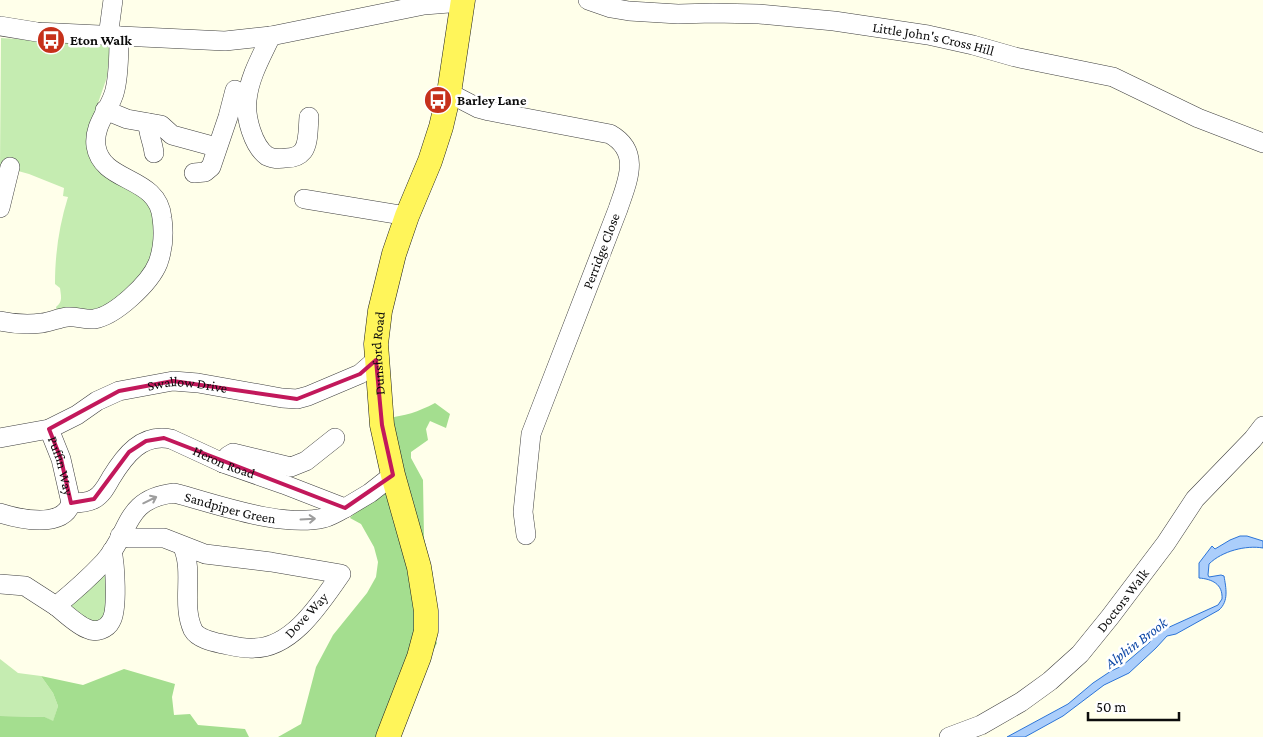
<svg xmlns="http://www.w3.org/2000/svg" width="1263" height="737" viewBox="0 0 1263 737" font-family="'Crimson Pro',serif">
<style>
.green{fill:#c5ecb1}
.forest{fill:#a4de8f}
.water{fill:#abcefb;stroke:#2c74d7}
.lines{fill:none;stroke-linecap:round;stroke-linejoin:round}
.minor-casing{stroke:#3f3f3f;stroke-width:20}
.major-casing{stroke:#1d1d1d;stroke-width:25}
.minor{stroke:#fff;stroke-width:19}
.major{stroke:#fff55a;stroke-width:24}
.oneway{stroke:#9e9e9e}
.marked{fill:none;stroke:#c2185b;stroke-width:4;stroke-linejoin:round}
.labels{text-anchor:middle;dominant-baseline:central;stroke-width:5;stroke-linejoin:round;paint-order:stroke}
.street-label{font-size:14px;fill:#0c0c0c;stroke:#fff}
.poi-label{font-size:14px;font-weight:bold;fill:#0c0c0c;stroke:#fff;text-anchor:start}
.water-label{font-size:15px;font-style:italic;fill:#0c47a6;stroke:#fff}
</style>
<rect width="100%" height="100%" fill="#ffffea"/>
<path class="green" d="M1,38L110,45L107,77L88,132L141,190L151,210L157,244L143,277L103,309L57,312L56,307C63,302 61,296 60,288L55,284C55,254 59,226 68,197L63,196L64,188L29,174L0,166Z
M106,565L111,610L94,626L64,604Z
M0,659L18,673L41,676L53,693L58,706L53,722L45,717L0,716Z"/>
<path class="forest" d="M435,403L450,414L446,428L430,421L426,429L428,440L411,452V458L423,480L424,538L433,575L434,624L433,632L437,643L409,699L381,737H278L301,724L316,667L333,635L367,593L376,577L378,562L374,547L361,524L350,518L362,504L388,489L386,418C405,416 418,412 435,403Z
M124,669L175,684L172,697L174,715L190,714L198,725L245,729L249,737H0V716L45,717L53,721L58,706L53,693L41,676L83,685Z"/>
<path class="water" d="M1240,536H1247L1263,541V548C1246,545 1222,551 1209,564L1208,575L1209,577L1221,575L1224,576C1226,588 1229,601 1219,610L1176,634L1167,636L1156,648L1129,673L1104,685L1063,716L1025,737H1007L1068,704L1093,683L1111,671L1122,666L1150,642L1158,630L1165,629L1218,605L1222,599C1223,584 1212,579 1199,578V563L1212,546L1215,549L1230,540Z"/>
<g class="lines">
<defs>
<g id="minor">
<path id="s1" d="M588,0L611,8L629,11L678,14L713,13L759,14L834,21L928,35L973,45L1015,57L1113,77L1198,118L1263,143"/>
<path d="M0,26L37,32L225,41L271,36L424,5L462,2"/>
<path d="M271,36C261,57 249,78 247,100C245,117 253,146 267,156C273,159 280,159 286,158C292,158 299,156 303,151C309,143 308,127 309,117"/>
<path d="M108,37L113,0"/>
<path d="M449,93L478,108L489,111L610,134C642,152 627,182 618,209L531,434L523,512L526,535"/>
<path d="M105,110L127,119L161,125L172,135L216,147"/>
<path d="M148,123C148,134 153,142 154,153"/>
<path d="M194,173L205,172L211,167L228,117L235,90"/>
<path d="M304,199L407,216"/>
<path d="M0,208L10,167"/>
<path d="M0,321C14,324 28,325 42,323C50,322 59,318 67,317C76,316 85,320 94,319C115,316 150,283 158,263C163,249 164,232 162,218C158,175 102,184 96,146C93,124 111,109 115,90C119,73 119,53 119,36"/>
<path id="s2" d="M49,429L61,459L71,503"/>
<path id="s3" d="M0,438L49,429L77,415L97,401L119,391L173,381L198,383L282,398L297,399L308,396L360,374L376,360"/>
<path d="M223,463L228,456L233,453L291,467L306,461L335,438"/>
<path id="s4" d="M71,503C78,503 87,503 94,499C102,495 107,485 111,478C125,455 142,433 171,439L223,463L283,484L345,508L370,493L393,475"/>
<path d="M0,513C19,519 63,529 71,503"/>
<path d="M120,536L129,538H164L205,554L271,562L341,574C321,602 293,648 254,648C244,649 233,646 223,644C214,642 198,639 193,630C181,604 194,573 183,547"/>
<path id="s5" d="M0,584L25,586L56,606C72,593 89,578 104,562C131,533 123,499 174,493C217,504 280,528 324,518C331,516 338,512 345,508"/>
<path d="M56,606C65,613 78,626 88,629C96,633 107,629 111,621C118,610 115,564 112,551"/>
<path id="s6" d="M949,737L981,725L1021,702L1050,681L1080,654L1110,617L1166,543L1195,499L1253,439L1263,426"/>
</g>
<g id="major">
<path id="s7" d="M388,737L419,657L426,631V611L419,567L393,475L382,425L376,344L380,311L394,254L407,216L430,161L441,127L449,93L463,0"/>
</g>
</defs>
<use href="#minor" class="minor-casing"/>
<use href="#major" class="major-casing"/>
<use href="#minor" class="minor"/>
<use href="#major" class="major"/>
</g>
<defs><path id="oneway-shaft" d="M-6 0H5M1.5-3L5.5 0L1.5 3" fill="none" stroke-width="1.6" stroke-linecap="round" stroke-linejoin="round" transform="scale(1.25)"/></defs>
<g class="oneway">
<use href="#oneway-shaft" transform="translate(150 500) rotate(-26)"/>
<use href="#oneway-shaft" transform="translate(308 519) rotate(-3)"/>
</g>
<path class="marked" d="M376,360L382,425L393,475L345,508L164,438L146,441L129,452L94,499L71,503L61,459L49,429L119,391L173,381L297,399L360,374Z"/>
<defs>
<symbol id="bus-disc" viewBox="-11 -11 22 22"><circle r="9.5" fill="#c6311a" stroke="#fff"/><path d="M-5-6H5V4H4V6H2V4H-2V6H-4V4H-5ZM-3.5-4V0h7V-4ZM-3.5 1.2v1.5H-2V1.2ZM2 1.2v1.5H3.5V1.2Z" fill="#fff"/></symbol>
</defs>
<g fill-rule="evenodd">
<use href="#bus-disc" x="35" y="24" width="32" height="32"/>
<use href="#bus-disc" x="422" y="84" width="32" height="32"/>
</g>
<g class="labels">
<g class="street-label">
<text stroke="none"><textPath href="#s1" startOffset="349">Little John's Cross Hill</textPath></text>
<text transform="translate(601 251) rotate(-69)">Perridge Close</text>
<text stroke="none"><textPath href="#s7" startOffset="396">Dunsford Road</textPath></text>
<text stroke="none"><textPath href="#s3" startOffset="199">Swallow Drive</textPath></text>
<text stroke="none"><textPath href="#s4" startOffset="186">Heron Road</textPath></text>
<text stroke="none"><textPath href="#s2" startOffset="39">Puffin Way</textPath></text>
<text stroke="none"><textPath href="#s5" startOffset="289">Sandpiper Green</textPath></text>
<text stroke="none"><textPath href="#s6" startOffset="225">Doctors Walk</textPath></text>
<text transform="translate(306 615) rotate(-47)">Dove Way</text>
</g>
<g class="poi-label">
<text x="70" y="40">Eton Walk</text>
<text x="457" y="100">Barley Lane</text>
</g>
<g class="water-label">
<text transform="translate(1136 643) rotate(-37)">Alphin Brook</text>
</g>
</g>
<path d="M1088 712v8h91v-8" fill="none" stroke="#0c0c0c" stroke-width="2.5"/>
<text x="1096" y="712" font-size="15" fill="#0c0c0c" stroke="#ffffff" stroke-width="4" paint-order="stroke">50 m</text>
</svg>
